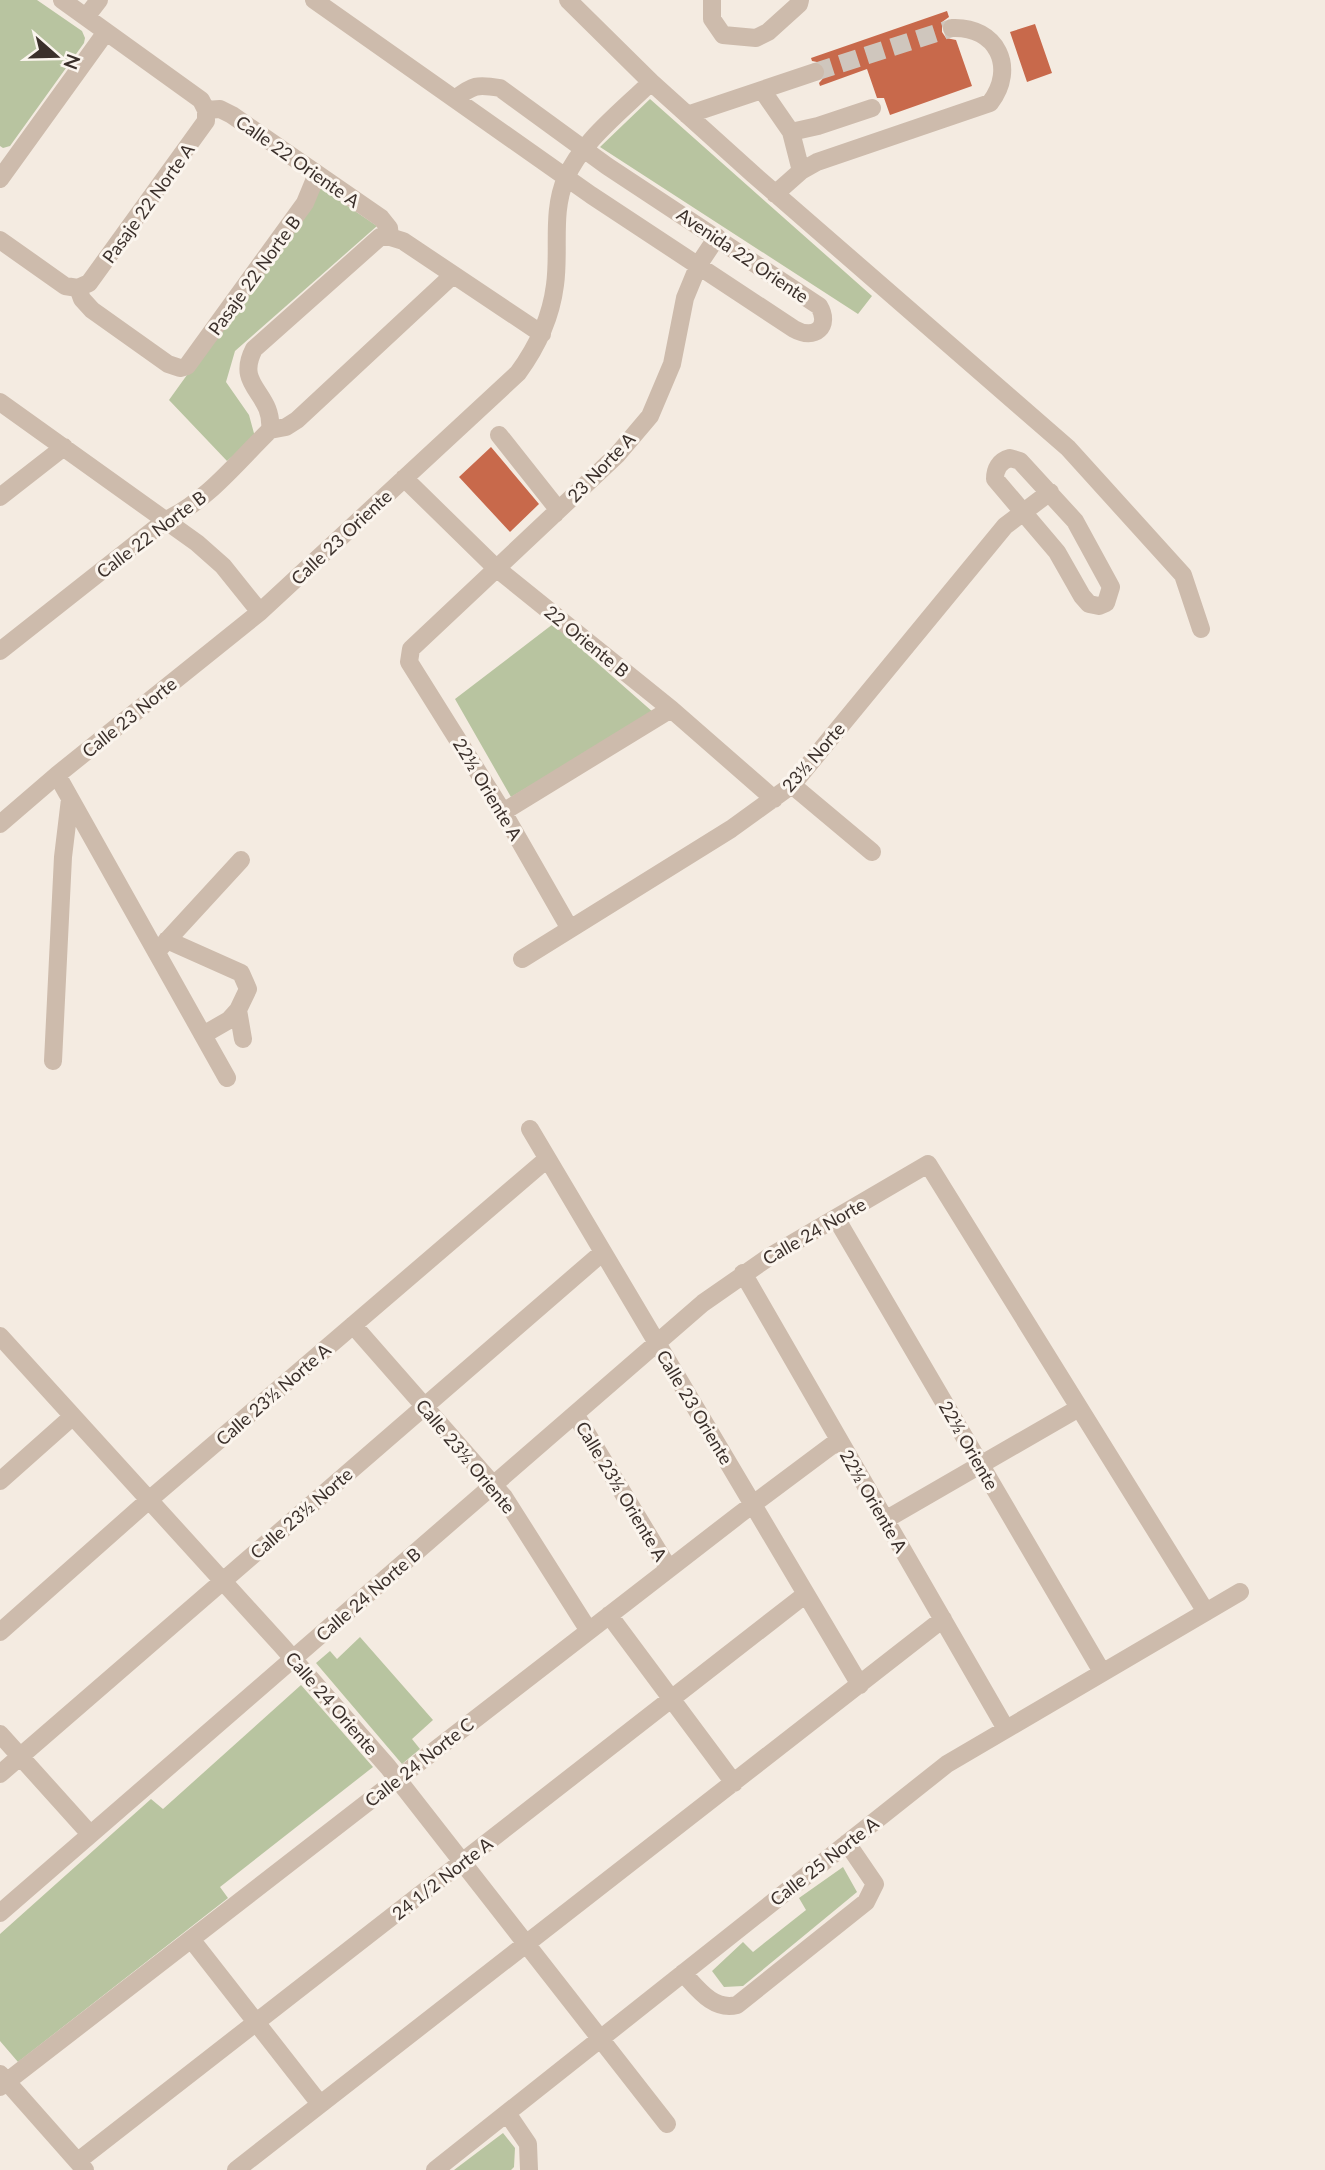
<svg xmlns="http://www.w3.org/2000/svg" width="1325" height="2170" viewBox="0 0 1325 2170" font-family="Lato,sans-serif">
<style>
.green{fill:#b8c4a0}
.building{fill:#c8694b}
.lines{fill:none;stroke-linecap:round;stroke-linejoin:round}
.minor-tunnel{stroke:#cfc6bd;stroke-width:18;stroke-dasharray:18 9;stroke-linecap:butt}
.minor{stroke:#cdbbac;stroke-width:18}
.labels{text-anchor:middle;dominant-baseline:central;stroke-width:6;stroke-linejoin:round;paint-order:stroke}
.street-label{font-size:18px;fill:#3b302b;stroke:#fbf5ee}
</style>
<rect width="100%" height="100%" fill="#f4ebe1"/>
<path class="green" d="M0,0H37L82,31L85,38L84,43L10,146L3,148L0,146Z
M650,99L872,296L858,314L600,147Z
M321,188L377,226L235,351L226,382L249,415L255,437L227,461L169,400Z
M553,624L654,713L511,797L455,699Z
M360,1637L433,1720L412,1739L420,1749L402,1764L316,1663L330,1651L337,1659Z
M301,1685L373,1767L220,1887L228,1898L18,2062L0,2041V1934L151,1799L163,1809Z
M843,1867L857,1892L743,1986L724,1987L712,1971L743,1942L753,1952L806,1910L799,1898Z
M503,2133L515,2148L514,2167L511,2170H454Z"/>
<path class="building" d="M947,11L949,17L942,22V32L946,38L956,40L972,86L890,115L884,98H877L867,69L820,86L819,83L826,75L825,68L822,63L812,61L811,58Z
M1035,24L1052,73L1027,82L1010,32Z
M491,447L539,504L510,532L459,477Z"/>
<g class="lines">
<path class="minor-tunnel" d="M815,72L952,28"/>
<path class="minor" d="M314,0L591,195L794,329C815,341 831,326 819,306L607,166L500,88C477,84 473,85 455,99
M568,0L651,82L753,174L1068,448L1183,575L1201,629
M712,0V19L723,35L756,38L768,32L799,4L800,0
M86,17L99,0
M762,90L791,132L818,126L872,108
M206,110L220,109L232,115L381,218L389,228L390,237
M687,115L815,72
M791,132L801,171
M0,179L106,32
M775,194L801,171L817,162L990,103C1017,68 997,26 952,28
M0,240L65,286L78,288L89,283L206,121V110L201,100L62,0
M78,288L82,299L92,310L168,364L180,368L187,366L305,203L317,174
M0,402L197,543L223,566L260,612
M270,430C274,392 234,387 254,349L380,237H390L403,241L542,334
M499,435L557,508L555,514
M1010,458L1020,461L1075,521L1111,587L1106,603L1099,606L1089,604L1082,596L1057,552L995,479C995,469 999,461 1010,458Z
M404,478L496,568L671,709L774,799
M0,497L64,447
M0,651L166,520C207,501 238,461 270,430L286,427L297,420L453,275
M57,775L227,1078
M792,785L872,852
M503,812L671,709
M0,824L57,775L260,612L518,373C537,347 551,317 555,285C560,250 551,212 566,178C580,143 624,109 651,82
M570,929L503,812L409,662L411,649L617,455L650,416L672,364L685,298L699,264L717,237
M167,940L241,973L248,989L238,1010L243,1039
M161,947L241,860
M522,959L731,829L792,785L1005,526L1050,492
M203,1035L229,1020L238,1010
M53,1061L63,857L70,799
M530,1129L860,1685
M836,1218L1102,1672
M743,1273L1006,1729
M353,1325L504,1497L589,1631
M0,1336L281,1645L388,1767L667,2124
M575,1414L669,1569
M0,1481L72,1417
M885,1520L1079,1408
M609,1615L734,1783
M0,1632L149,1500L547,1159
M0,1734L90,1834
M0,1774L603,1252
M0,1913L703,1303L769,1257L928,1164L1206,1612
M191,1939L320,2104
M683,1973C698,1989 713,2011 737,2005L866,1902L875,1884L847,1843
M0,2074L85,2170
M0,2087L740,1514L839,1440
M507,2113L528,2144L529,2170
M78,2161L806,1594
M236,2170L943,1619
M435,2170L947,1764L1240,1592"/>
</g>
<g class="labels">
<g class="street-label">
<text transform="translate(298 161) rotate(35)">Calle 22 Oriente A</text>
<text transform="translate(148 203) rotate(-54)">Pasaje 22 Norte A</text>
<text transform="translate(743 255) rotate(34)">Avenida 22 Oriente</text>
<text transform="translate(254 275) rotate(-54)">Pasaje 22 Norte B</text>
<text transform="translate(601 467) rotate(-46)">23 Norte A</text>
<text transform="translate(151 534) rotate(-37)">Calle 22 Norte B</text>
<text transform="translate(341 537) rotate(-43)">Calle 23 Oriente</text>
<text transform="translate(587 641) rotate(39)">22 Oriente B</text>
<text transform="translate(129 717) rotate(-39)">Calle 23 Norte</text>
<text transform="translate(813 757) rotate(-49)">23½ Norte</text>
<text transform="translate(488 789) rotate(59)">22½ Oriente A</text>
<text transform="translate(814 1231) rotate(-30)">Calle 24 Norte</text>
<text transform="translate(273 1394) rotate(-41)">Calle 23½ Norte A</text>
<text transform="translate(695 1407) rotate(59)">Calle 23 Oriente</text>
<text transform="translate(969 1445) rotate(60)">22½ Oriente</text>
<text transform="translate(466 1456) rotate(50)">Calle 23½ Oriente</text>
<text transform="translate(622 1491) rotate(59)">Calle 23½ Oriente A</text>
<text transform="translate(874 1501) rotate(60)">22½ Oriente A</text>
<text transform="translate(301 1513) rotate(-41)">Calle 23½ Norte</text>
<text transform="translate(368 1594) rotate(-41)">Calle 24 Norte B</text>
<text transform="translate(332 1703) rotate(49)">Calle 24 Oriente</text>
<text transform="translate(419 1762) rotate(-38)">Calle 24 Norte C</text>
<text transform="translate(824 1861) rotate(-38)">Calle 25 Norte A</text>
<text transform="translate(442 1878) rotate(-38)">24 1/2 Norte A</text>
</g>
</g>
<g transform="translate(56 56) rotate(110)" stroke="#fbf5ee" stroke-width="5" paint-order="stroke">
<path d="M0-5L12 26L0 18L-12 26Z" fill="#3b302b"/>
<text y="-10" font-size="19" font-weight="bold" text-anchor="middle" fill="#3b302b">N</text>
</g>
</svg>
